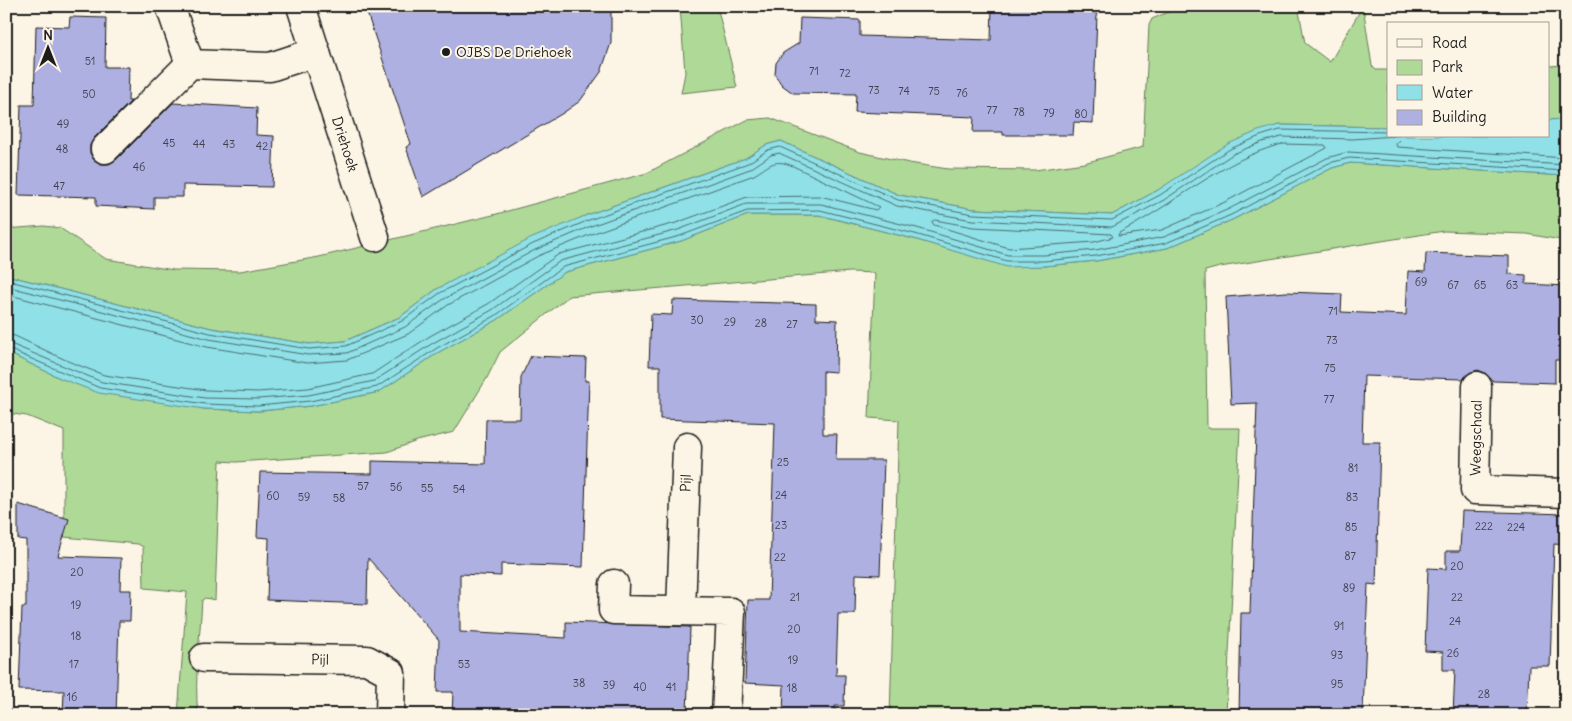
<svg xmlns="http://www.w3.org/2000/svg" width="1572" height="721" viewBox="0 0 1572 721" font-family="Delius,sans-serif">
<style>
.green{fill:#afd996;stroke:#667a59}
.water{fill:#8fe1e7;stroke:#619296}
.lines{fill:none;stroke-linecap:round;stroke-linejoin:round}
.shore{stroke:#4a6b6d;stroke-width:1}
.building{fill:#aeb0e1;stroke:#1c1c1c}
.minor-casing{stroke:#1c1c1c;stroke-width:31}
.minor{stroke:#fcf5e5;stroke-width:28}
.poi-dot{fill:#1c1c1c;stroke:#fcf5e5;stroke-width:2}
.labels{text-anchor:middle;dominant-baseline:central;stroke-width:4;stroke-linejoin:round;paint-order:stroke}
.number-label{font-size:11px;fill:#40414d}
.poi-label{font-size:14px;fill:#1c1c1c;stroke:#fcf5e5;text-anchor:start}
.street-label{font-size:14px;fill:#1c1c1c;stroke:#fcf5e5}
</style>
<rect width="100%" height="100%" fill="#fcf5e5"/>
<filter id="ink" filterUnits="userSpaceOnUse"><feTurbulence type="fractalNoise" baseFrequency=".02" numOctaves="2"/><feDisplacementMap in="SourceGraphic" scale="10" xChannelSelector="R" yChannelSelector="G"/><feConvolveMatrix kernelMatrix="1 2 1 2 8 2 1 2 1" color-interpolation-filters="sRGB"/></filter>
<g filter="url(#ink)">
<path class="green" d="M680,6H717L737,87L681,93L685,73Z
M1182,6H1298L1305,43L1330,62L1363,6L1372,66L1376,70H1388V127L1279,125L1112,215L974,209L899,195L781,141L766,145L746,158L587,215L437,289L400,317L345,341L309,344L211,328L6,275V229L44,226L60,228L106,259L174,270L240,271L319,257L493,215L647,173L747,120L770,118L860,152L909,163L948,169L1035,170L1084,163L1143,147L1149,25L1152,19Z
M1566,65V119L1548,120V66Z
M1350,163L1566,176V241L1527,234L1444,231L1220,267L1205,271L1207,428H1240L1226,715H890L899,420L869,418L875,273L850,272L569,296L500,352L487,378L454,432L417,441L387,452L236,462L220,461L215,600L205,598L202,600C200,639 194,677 198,715H178L187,592L144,588L143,547L138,544L64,537V431L27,416L6,413V352L62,379L204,409L259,411L311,406L379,392L439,352L497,320L565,272L681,241L748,215H819L914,239L1007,266H1044L1096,261L1167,248L1234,219L1332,168Z"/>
<path class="water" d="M1566,119V176L1350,163L1332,168L1234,219L1167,248L1096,261L1044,266L1007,267L914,239L819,215H748L681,241L565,272L497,320L439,352L379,392L311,406L259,411L204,409L99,393L62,379L6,352V275L211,328L309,344L345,341L400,317L437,289L530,239L587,215L746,158L766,145L781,141L899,195L974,209L1112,215L1158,190L1228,144L1258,131L1279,125L1388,127V136H1548V120Z"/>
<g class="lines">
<path class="shore" d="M1404,136L1396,144L1397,147L1566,158
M1282,144L1325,145L1327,148L1225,202L1162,230L1118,236L1119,233C1172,206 1225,158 1282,144Z
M935,220L973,227L1111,234L1113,237L1094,242L1009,248L934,225L932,222Z
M6,280L210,333L309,349L346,346L402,321L440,293L533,244L589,220L748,163L768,150L780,147L898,200L973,214L1112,220L1160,195L1230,149L1260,136L1280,130L1388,132
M6,286L209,339L308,355L347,353L405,327L444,299L535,250L591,226L750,169L771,155L779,153L897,206L972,220L1112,227L1164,200L1233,154L1262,142L1281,137L1353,139L1394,136
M6,294L207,347L307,363L347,360L408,334L448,305L538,256L594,233L754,175C771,165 773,158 793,166L879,207L876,210L820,196L747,197L676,223L559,254L488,304L430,336L372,374L308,388L258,392L206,390L104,375L70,362L15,336L6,334
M6,342L102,382L205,398L258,399L309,395L374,381L433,343L492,310L560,261L678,230L746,204H821L917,228L1008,255H1044L1095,250L1164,237L1229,209L1327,158L1348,152L1566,165
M6,348L100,388L205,404L258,406L310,401L377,387L437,348L495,316L563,267L680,236L747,211L820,210L915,234L1007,261H1044L1096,256L1166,243L1231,215L1329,163L1349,158L1566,171"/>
</g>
<path class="building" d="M387,6H611V43L601,72L580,101L563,113L423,197L406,147L411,144L367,13Z
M992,6H1071L1097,14L1093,123L1074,122L1073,135H1003V132H973L974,117L855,112L856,94L793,93L782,85L775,75L776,63L783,53L799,43L800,18L860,20V36L991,40Z
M70,17L106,18L105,67H129L128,101H131L94,138L90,145V153L94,160L101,164H109L116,160L173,103L257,108L256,135L274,136L272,187L183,185V197H154V209L96,206V197L18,195L21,105H34L36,26L69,27Z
M1426,253L1509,256V274L1526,275V284L1566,286V360H1555V383L1493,381L1485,373L1478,370L1469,373L1463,379L1364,376L1362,442H1380L1376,585L1368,584L1363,712H1344V715H1239L1241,613H1250L1257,403L1231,404L1226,297L1286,292L1342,294L1341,312L1406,315L1408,271L1425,272Z
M673,300L816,304V319L837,320L836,372L823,371V434H837L836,460H884L880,575L856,574L855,614H838L836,675H845L844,706H835V715H783L784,685L745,683L748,600H769L775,423L660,419V366H649L651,314L672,315Z
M531,356L586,358L585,381H589L583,567L501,564V576L460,574V632L566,638V622L690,627L687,715H452L453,692H437L439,640L368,558L367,604L267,600L269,538L257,537L260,472L372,474V461L485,464L486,419H520L521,377Z
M18,504L69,519L58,556L121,558L120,590H131L130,621H119L116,715H63L64,691L19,690L22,607H26V540L18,539Z
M1462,511L1566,514V545L1554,544L1550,666H1529L1527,715H1453L1455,670H1443V652L1425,651L1428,568L1446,569V551H1460Z"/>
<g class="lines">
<defs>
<g id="minor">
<path d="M170,6L190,64L270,67L316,52"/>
<path id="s1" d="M301,6L375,237"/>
<path d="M105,149L190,64"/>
<path d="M1477,386L1475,490L1566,493"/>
<path d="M614,584L613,610L731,612L726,715"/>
<path id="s2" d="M681,611L687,447"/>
<path id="s3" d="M204,658L367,660L391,673L390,715"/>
</g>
</defs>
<use href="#minor" class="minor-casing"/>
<use href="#minor" class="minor"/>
</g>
</g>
<circle class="poi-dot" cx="446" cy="52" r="5"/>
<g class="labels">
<g class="number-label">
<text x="90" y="61">51</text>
<text x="814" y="71">71</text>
<text x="845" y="73">72</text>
<text x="874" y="90">73</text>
<text x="904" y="91">74</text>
<text x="934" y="91">75</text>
<text x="962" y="93">76</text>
<text x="89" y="94">50</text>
<text x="992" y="110">77</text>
<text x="1019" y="112">78</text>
<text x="1049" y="113">79</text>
<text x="1081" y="114">80</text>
<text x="63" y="124">49</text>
<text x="169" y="143">45</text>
<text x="199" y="144">44</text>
<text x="229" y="144">43</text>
<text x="262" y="146">42</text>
<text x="62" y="149">48</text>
<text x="139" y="167">46</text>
<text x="59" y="186">47</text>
<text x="1421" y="282">69</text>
<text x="1453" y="285">67</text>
<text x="1480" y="285">65</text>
<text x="1512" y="285">63</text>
<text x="1333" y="311">71</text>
<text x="697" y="320">30</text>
<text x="730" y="322">29</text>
<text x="761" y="323">28</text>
<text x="792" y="324">27</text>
<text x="1332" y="340">73</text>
<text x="1330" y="368">75</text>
<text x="1329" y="399">77</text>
<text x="783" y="462">25</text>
<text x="1353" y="468">81</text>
<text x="363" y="486">57</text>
<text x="396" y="487">56</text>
<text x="427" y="488">55</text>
<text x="459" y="489">54</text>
<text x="781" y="495">24</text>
<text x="273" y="496">60</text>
<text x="304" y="497">59</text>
<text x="1352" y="497">83</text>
<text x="339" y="498">58</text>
<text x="781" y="525">23</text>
<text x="1484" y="526">222</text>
<text x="1351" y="527">85</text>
<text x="1516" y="527">224</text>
<text x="1350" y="556">87</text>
<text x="780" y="557">22</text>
<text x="1457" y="566">20</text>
<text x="77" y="572">20</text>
<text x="1349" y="588">89</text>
<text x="795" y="597">21</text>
<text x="1457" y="597">22</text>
<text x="76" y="605">19</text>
<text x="1455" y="621">24</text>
<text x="1339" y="626">91</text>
<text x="794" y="629">20</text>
<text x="76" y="636">18</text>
<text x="1453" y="653">26</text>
<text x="1337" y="655">93</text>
<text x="793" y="660">19</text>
<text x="74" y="664">17</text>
<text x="464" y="664">53</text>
<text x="579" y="683">38</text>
<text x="1337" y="684">95</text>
<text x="609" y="685">39</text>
<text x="640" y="687">40</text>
<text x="671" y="687">41</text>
<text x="792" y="688">18</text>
<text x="1484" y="694">28</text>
<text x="72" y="697">16</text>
</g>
<g class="poi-label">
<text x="456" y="52">OJBS De Driehoek</text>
</g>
<g class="street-label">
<text stroke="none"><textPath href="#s1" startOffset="145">Driehoek</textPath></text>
<text transform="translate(1476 438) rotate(-89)">Weegschaal</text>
<text stroke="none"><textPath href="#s2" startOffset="128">Pijl</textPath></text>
<text stroke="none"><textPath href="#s3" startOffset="116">Pijl</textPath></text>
</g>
</g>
<rect width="1572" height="721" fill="none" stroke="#fcf5e5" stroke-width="25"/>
<rect x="12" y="12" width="1547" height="696" fill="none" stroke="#1c1c1c" stroke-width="2" filter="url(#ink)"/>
<rect x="1387" y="22" width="162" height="115" fill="#fcf5e5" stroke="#a29e95"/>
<rect x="1397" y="39" width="25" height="8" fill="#fcf5e5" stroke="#a29e95"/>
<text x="1432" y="48" font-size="15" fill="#1c1c1c">Road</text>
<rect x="1397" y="60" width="25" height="15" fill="#afd996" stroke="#a29e95"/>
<text x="1432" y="72" font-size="15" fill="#1c1c1c">Park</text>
<rect x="1397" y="85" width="25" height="15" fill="#8fe1e7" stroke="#a29e95"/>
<text x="1432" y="98" font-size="15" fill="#1c1c1c">Water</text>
<rect x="1397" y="110" width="25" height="15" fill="#aeb0e1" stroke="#a29e95"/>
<text x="1432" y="122" font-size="15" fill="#1c1c1c">Building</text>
<g transform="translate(48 48)" stroke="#fcf5e5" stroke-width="4" paint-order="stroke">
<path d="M0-4L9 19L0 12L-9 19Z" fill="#1c1c1c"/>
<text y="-8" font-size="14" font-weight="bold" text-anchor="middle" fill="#1c1c1c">N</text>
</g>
</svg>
